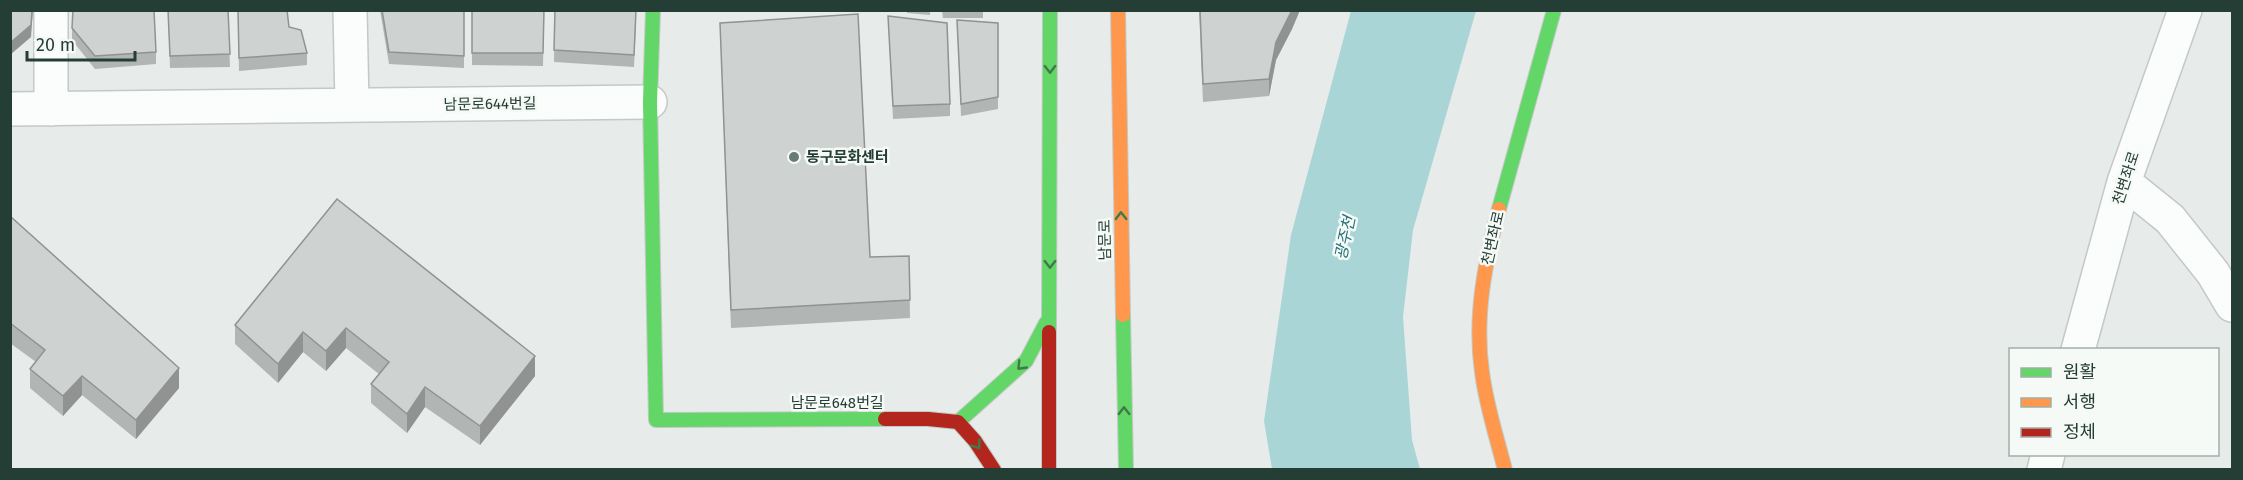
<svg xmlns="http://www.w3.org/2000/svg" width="2243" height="480" viewBox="0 0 2243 480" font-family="'Fira Sans','Noto Sans KR',sans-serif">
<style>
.water{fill:#aad5d7}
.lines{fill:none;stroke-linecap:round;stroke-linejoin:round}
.street-casing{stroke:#c4c8c6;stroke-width:36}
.fast-casing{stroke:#c3c9c6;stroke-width:16}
.slow-casing{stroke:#c3c9c6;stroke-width:16}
.jam-casing{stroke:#c3c9c6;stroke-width:16}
.street{stroke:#fbfcfc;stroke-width:33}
.fast{stroke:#63d668;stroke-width:14}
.slow{stroke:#ff974d;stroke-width:14}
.jam{stroke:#b3261e;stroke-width:14}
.wall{fill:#b1b5b3}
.shaded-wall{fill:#909392}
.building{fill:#ced2d0;stroke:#909392;stroke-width:1.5}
.oneway{stroke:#3e7b49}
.poi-dot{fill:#697b74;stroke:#f5faf7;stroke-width:2}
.labels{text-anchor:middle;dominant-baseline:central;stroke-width:5;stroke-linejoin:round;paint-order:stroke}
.street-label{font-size:15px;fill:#253e35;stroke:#f5faf7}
.poi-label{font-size:15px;font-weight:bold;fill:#253e35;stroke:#f5faf7;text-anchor:start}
.water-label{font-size:16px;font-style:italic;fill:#227277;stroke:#f5faf7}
</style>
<rect width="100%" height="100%" fill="#e7ebe9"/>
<path class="water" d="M1351,11H1476L1413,230L1403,317L1412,440L1420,469H1272L1264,421L1291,235Z"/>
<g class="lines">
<defs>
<path id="street" d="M350,10L352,105
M10,109L650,102
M51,109V10
M2124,182L2170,219L2213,273L2232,305
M2078,350L2124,182L2185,10
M2044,470L2048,454"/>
<path id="fast" d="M653,10L650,102L656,420L885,419
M1499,209L1554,10
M1123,315L1126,470
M1049,332L1050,10
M958,422L1026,361L1046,323"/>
<path id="slow" d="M1118,10L1123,315
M1499,209C1485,262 1474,317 1482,372C1486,405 1497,438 1505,470"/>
<path id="jam" d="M885,419H928L958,422L975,441L994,470
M1049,470V332"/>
</defs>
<use href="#street" class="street-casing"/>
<use href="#fast" class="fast-casing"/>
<use href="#slow" class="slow-casing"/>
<use href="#jam" class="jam-casing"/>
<use href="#street" class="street"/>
<use href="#fast" class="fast"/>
<use href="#slow" class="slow"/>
<use href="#jam" class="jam"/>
</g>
<path class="wall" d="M168,10H228L230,67L170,68Z
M238,10L289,27L307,53V65L239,71Z
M380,10H464V68L389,64Z
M472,10H544L543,66L472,65Z
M555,10L636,23L634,67L554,62Z
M907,10H930V15L907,13Z
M942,10H983V18H943Z
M1199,10H1300L1292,29L1276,60L1269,96L1203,102Z
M888,16L950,104V116L893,119Z
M957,20L998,23V109L961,116Z
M720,23L870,257L909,256L910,318L731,328Z
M72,28L156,52V64L95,69L72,40Z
M337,199L535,376L480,445L425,407L407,433L371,403V384L379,374L346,348L326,371L303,352L278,383L235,344V325Z
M10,216L179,388L136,439L82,395L63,416L30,388V369L36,362L10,343Z"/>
<path class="shaded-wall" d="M32,10H33L31,37L10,55V43Z
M1300,10L1292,29L1276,60L1269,96V79L1276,42L1292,11Z
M346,328V348L326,371V351Z
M303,332V352L278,383V364Z
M535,356V376L480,445V426Z
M179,368V388L136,439V420Z
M82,376V395L63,416V396Z
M425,387V407L407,433V414Z"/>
<path class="building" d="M10,10H32L31,25L10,43Z
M73,10H154L156,52L95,56L72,28Z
M168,10H228L230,54L170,56Z
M238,10H287L289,27L301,30L307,53L239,58Z
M382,10H464V56L389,52Z
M472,10H544L543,53H472Z
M555,10H636L634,55L554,50Z
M1200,10H1292L1276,42L1269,79L1203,84Z
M858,14L870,257L909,256L910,300L731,310L720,23Z
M888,16L947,23L950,104L893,106Z
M957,20L998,23V97L961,104Z
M337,199L535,356L480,426L425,387L407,414L371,384L389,362L346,328L326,351L303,332L278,364L235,325Z
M10,216L179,368L136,420L82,376L63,396L30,369L45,350L10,323Z"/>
<defs><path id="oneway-chevron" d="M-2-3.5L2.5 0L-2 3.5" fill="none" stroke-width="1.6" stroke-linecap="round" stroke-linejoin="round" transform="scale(1.5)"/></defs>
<g class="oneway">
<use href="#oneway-chevron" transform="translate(1050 69) rotate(89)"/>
<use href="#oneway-chevron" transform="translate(1121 216) rotate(-91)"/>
<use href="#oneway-chevron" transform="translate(1050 264) rotate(90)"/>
<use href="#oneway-chevron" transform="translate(1021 366) rotate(134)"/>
<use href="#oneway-chevron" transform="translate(1124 411) rotate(-91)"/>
<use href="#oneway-chevron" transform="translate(977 445) rotate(54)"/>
</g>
<circle class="poi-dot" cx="794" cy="157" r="6"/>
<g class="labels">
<g class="street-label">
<text transform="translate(490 104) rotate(-1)">남문로644번길</text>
<text transform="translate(2126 178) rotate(-72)">천변좌로</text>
<text transform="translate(1493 238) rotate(-77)">천변좌로</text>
<text transform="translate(1105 240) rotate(-91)">남문로</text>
<text x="837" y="403">남문로648번길</text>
</g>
<g class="poi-label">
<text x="806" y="157">동구문화센터</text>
</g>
<g class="water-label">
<text transform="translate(1345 238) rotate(-78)">광주천</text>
</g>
</g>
<rect width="2243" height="480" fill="none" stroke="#253e35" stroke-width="24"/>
<rect x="2009" y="348" width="210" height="108" fill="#f5faf7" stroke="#a2afa9" stroke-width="1.5"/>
<rect x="2021" y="368" width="30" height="9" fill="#63d668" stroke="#a2afa9" stroke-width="1.5"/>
<text x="2063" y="378" font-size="18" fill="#253e35">원활</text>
<rect x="2021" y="398" width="30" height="9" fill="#ff974d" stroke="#a2afa9" stroke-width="1.5"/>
<text x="2063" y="408" font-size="18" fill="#253e35">서행</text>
<rect x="2021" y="428" width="30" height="9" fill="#b3261e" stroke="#a2afa9" stroke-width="1.5"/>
<text x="2063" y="438" font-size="18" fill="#253e35">정체</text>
<path d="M27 51v9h108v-9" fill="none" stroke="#253e35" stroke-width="3"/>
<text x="36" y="51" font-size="18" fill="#253e35" stroke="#f5faf7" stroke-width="4.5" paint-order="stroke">20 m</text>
</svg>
